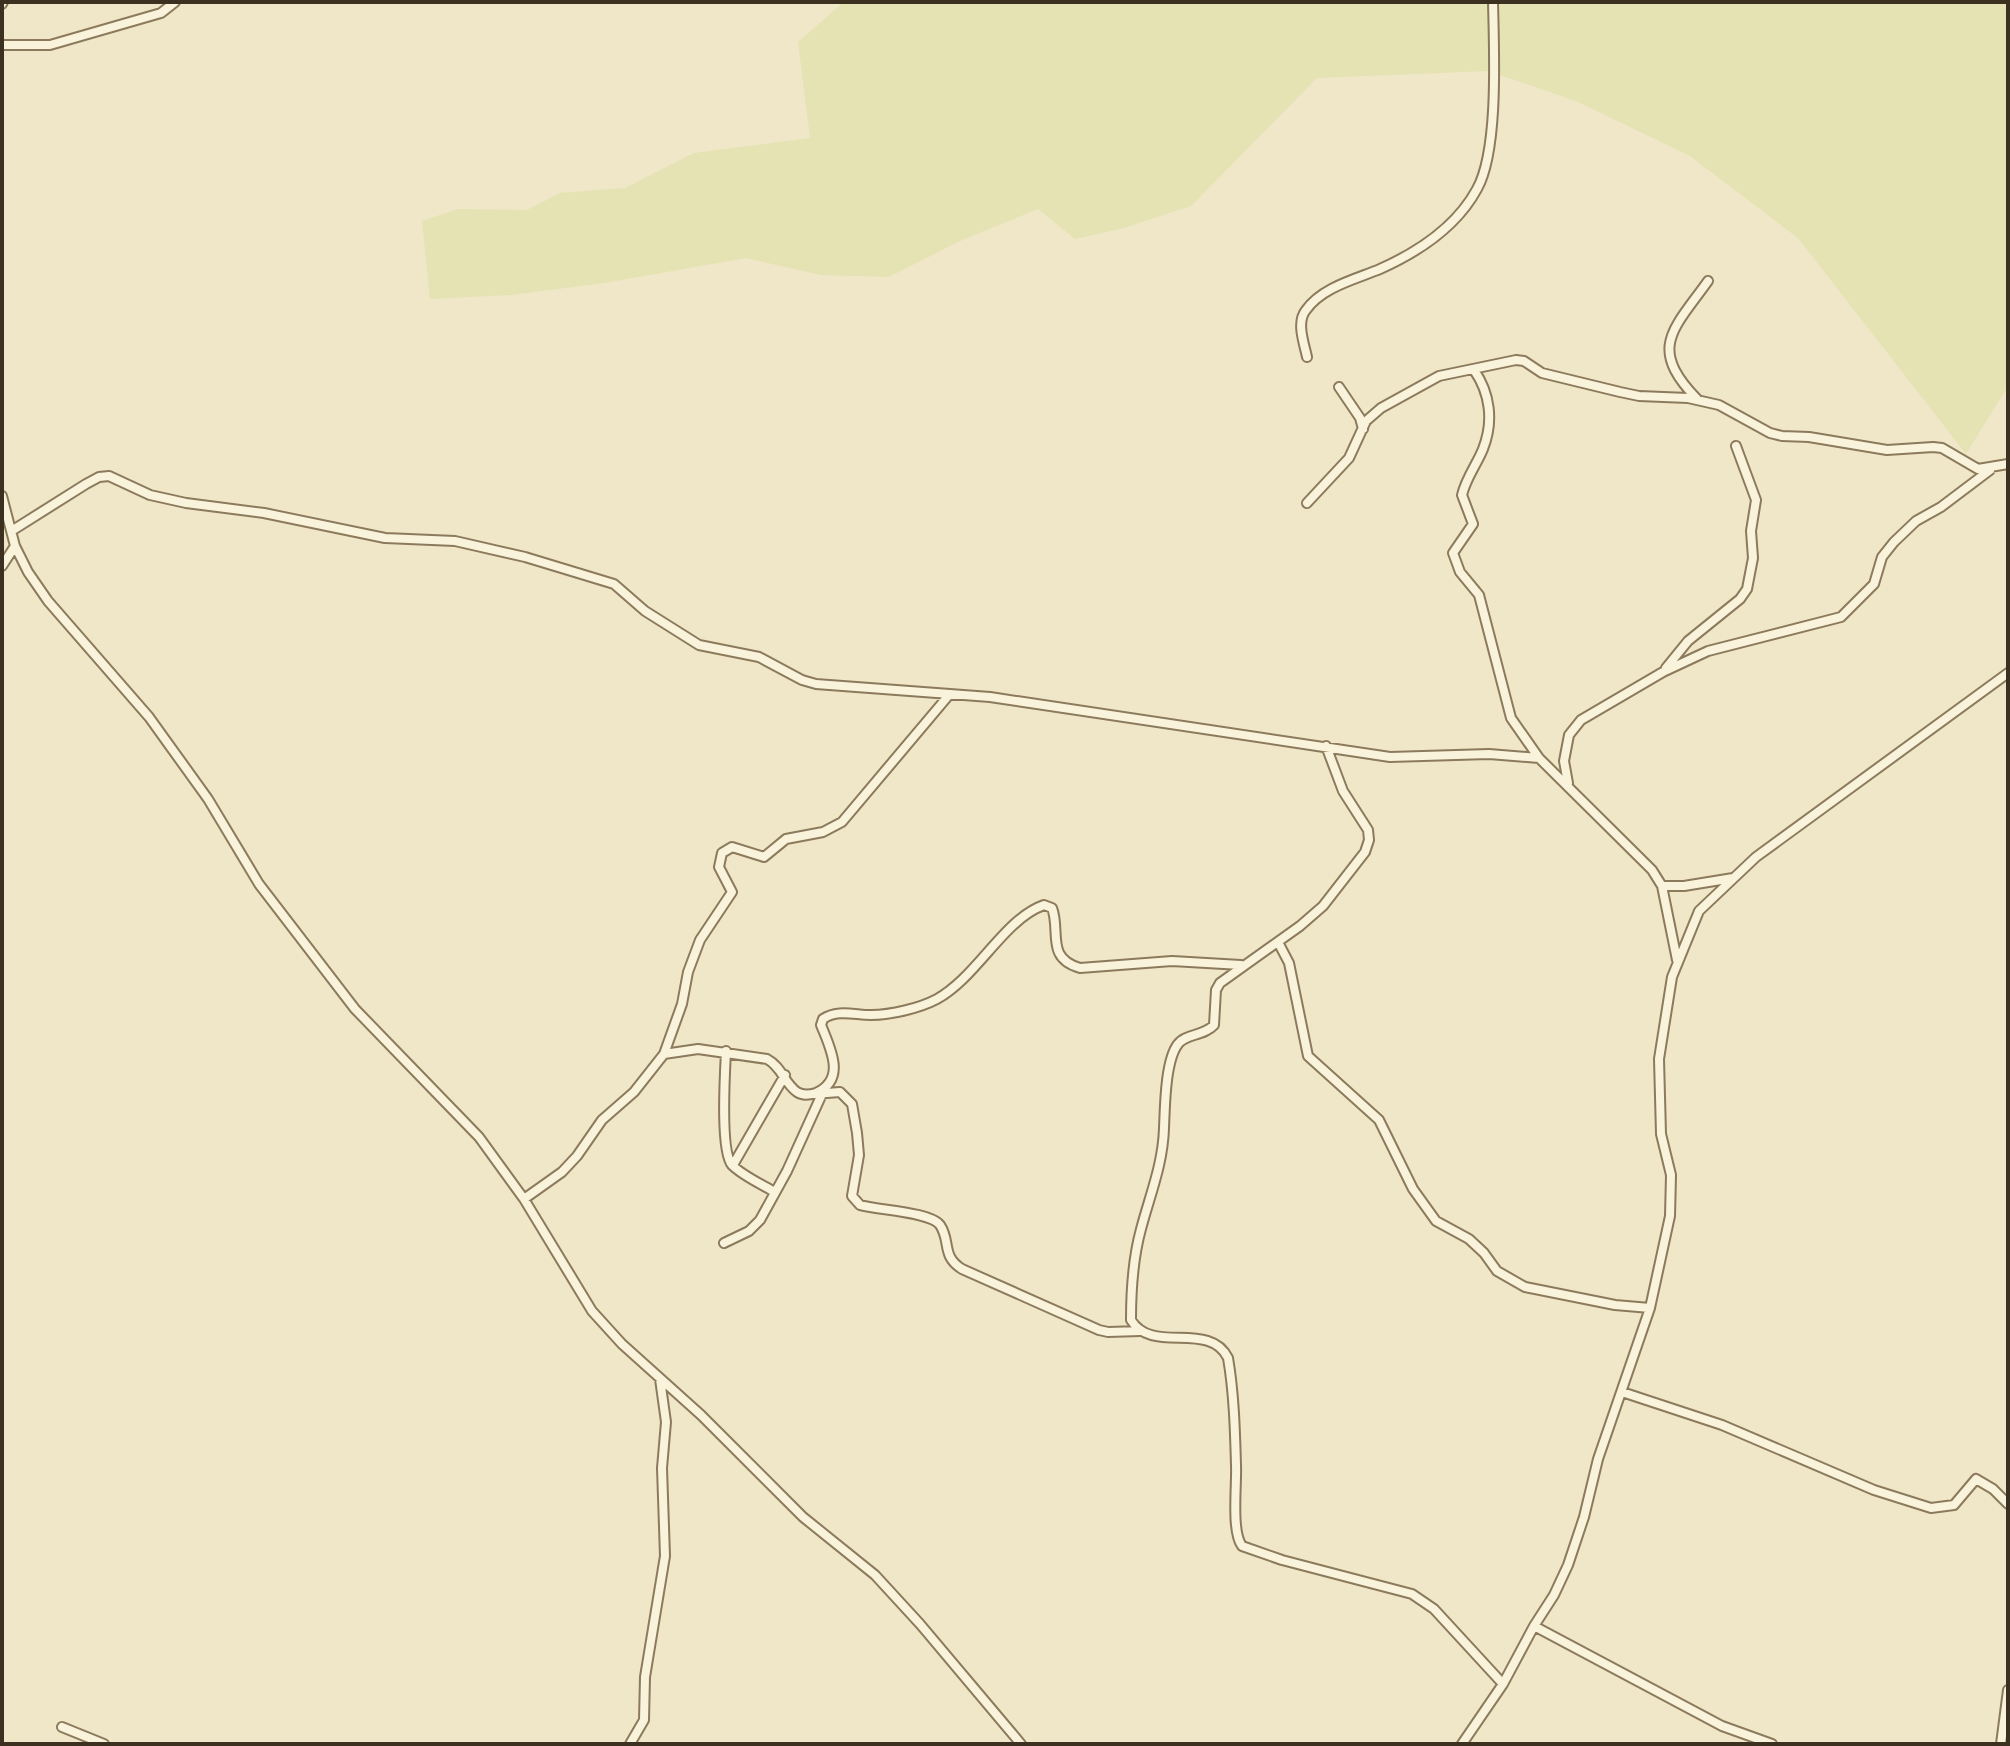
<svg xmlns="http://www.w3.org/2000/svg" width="2010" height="1746" viewBox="0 0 2010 1746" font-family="'Libre Baskerville',serif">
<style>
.farmland{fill:#e5e2b4}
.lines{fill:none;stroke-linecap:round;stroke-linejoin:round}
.minor-casing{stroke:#8c7a5c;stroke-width:12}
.minor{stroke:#f9f3db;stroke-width:8}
</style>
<rect width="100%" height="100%" fill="#efe7c7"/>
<path class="farmland" d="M844,2H2008V386L1966,454L1798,238L1690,156L1576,101L1488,71L1317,78L1191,206L1124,228L1075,239L1038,209L960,241L889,277L821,275L746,258L604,283L511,295L430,299L422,221L458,209L527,210L560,193L625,188L694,153L810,138L798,42Z"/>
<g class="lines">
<defs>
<path id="minor" d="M2,4L3,2
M2,45H50L161,13L175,2
M1307,357C1304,343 1296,322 1306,310C1322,287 1356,279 1380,269C1418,252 1457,226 1477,189C1499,150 1494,49 1493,2
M1474,370C1490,393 1494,421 1483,449C1477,464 1466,478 1462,495L1473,524L1453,553L1460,572L1479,595L1511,718L1539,758
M1339,387L1360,418L1363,429
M1698,400C1647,348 1673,330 1708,281
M2,496L15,546L28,572L48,601L149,717L208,799L259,884L355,1009L479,1137L524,1199L592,1311L622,1344L701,1415L803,1517L875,1575L920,1624L1021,1744
M1307,503L1349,458L1366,421L1381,408L1439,376L1516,360L1524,361L1542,373L1620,392L1639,396L1688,398L1719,405L1770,433L1782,436L1809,437L1887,450L1933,447L1942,448L1978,469L2008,464
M13,530L86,484L99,477L109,476L150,495L186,503L264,513L385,538L455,541L525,557L614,584L645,611L699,645L759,657L802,680L816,684L990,697L1390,757L1489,754L1539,758L1652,870L1662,886L1677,960
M2,566L15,546
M1666,668L1688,641L1740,599L1747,589L1753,558L1751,531L1756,500L1736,446
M1326,746L1343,791L1368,830L1369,840L1365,852L1323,906L1300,926L1220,983L1216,990L1214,1025C1204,1036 1185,1034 1178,1044C1165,1061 1165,1107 1164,1128C1163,1164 1150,1195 1141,1229C1133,1258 1131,1289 1131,1320C1152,1355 1209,1320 1228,1358C1234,1393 1235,1430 1236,1465C1237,1485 1231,1531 1242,1546L1282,1560L1412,1594L1434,1609L1503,1684
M1568,783L1564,761L1569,735L1581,720L1663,672L1708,651L1841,617L1874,584L1882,557L1894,542L1916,521L1941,507L1990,470
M1662,886H1684L1733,878
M1278,942L1289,963L1308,1056L1379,1120L1413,1189L1436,1221L1469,1239L1484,1253L1497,1271L1525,1287L1615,1305L1650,1308
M726,1051C725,1072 720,1151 732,1165C743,1176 761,1184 775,1192
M664,1054L698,1049L767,1059C782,1067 784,1083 797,1092C803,1096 809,1095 816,1093C847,1079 830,1048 821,1025L823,1019C837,1009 855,1015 871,1015C891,1015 920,1008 937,999C977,977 1004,919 1044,905L1052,908C1061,931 1045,958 1080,968L1172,961L1241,965
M814,1094L840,1092L852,1104L857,1133L859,1155L852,1196L860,1205C877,1210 931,1212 940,1225C951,1241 941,1256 962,1269L1099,1330L1108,1332L1140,1331
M733,1165L785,1075
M524,1199L562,1172L577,1156L602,1120L634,1092L664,1054L682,1004L688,972L700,940L732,892L719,867L722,853L732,847L764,857L786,839L823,832L842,822L949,695
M724,1243L749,1231L760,1220L787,1171L822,1094
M1622,1392L1722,1425L1874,1490L1931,1508L1954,1505L1976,1479L1993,1489L2008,1504
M1534,1626L1722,1726L1772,1744
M62,1727L104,1744
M630,1744L644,1720L645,1677L665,1556L662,1468L666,1422L660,1379
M1462,1744L1503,1684L1534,1626L1554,1595L1568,1565L1584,1517L1598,1459L1650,1308L1670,1216L1671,1175L1661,1134L1659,1059L1672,977L1699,911L1756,857L2008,673
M2001,1744L2008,1690"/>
</defs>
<use href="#minor" class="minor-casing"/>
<use href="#minor" class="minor"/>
</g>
<rect width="2010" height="1746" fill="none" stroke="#3c3020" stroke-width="8"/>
</svg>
